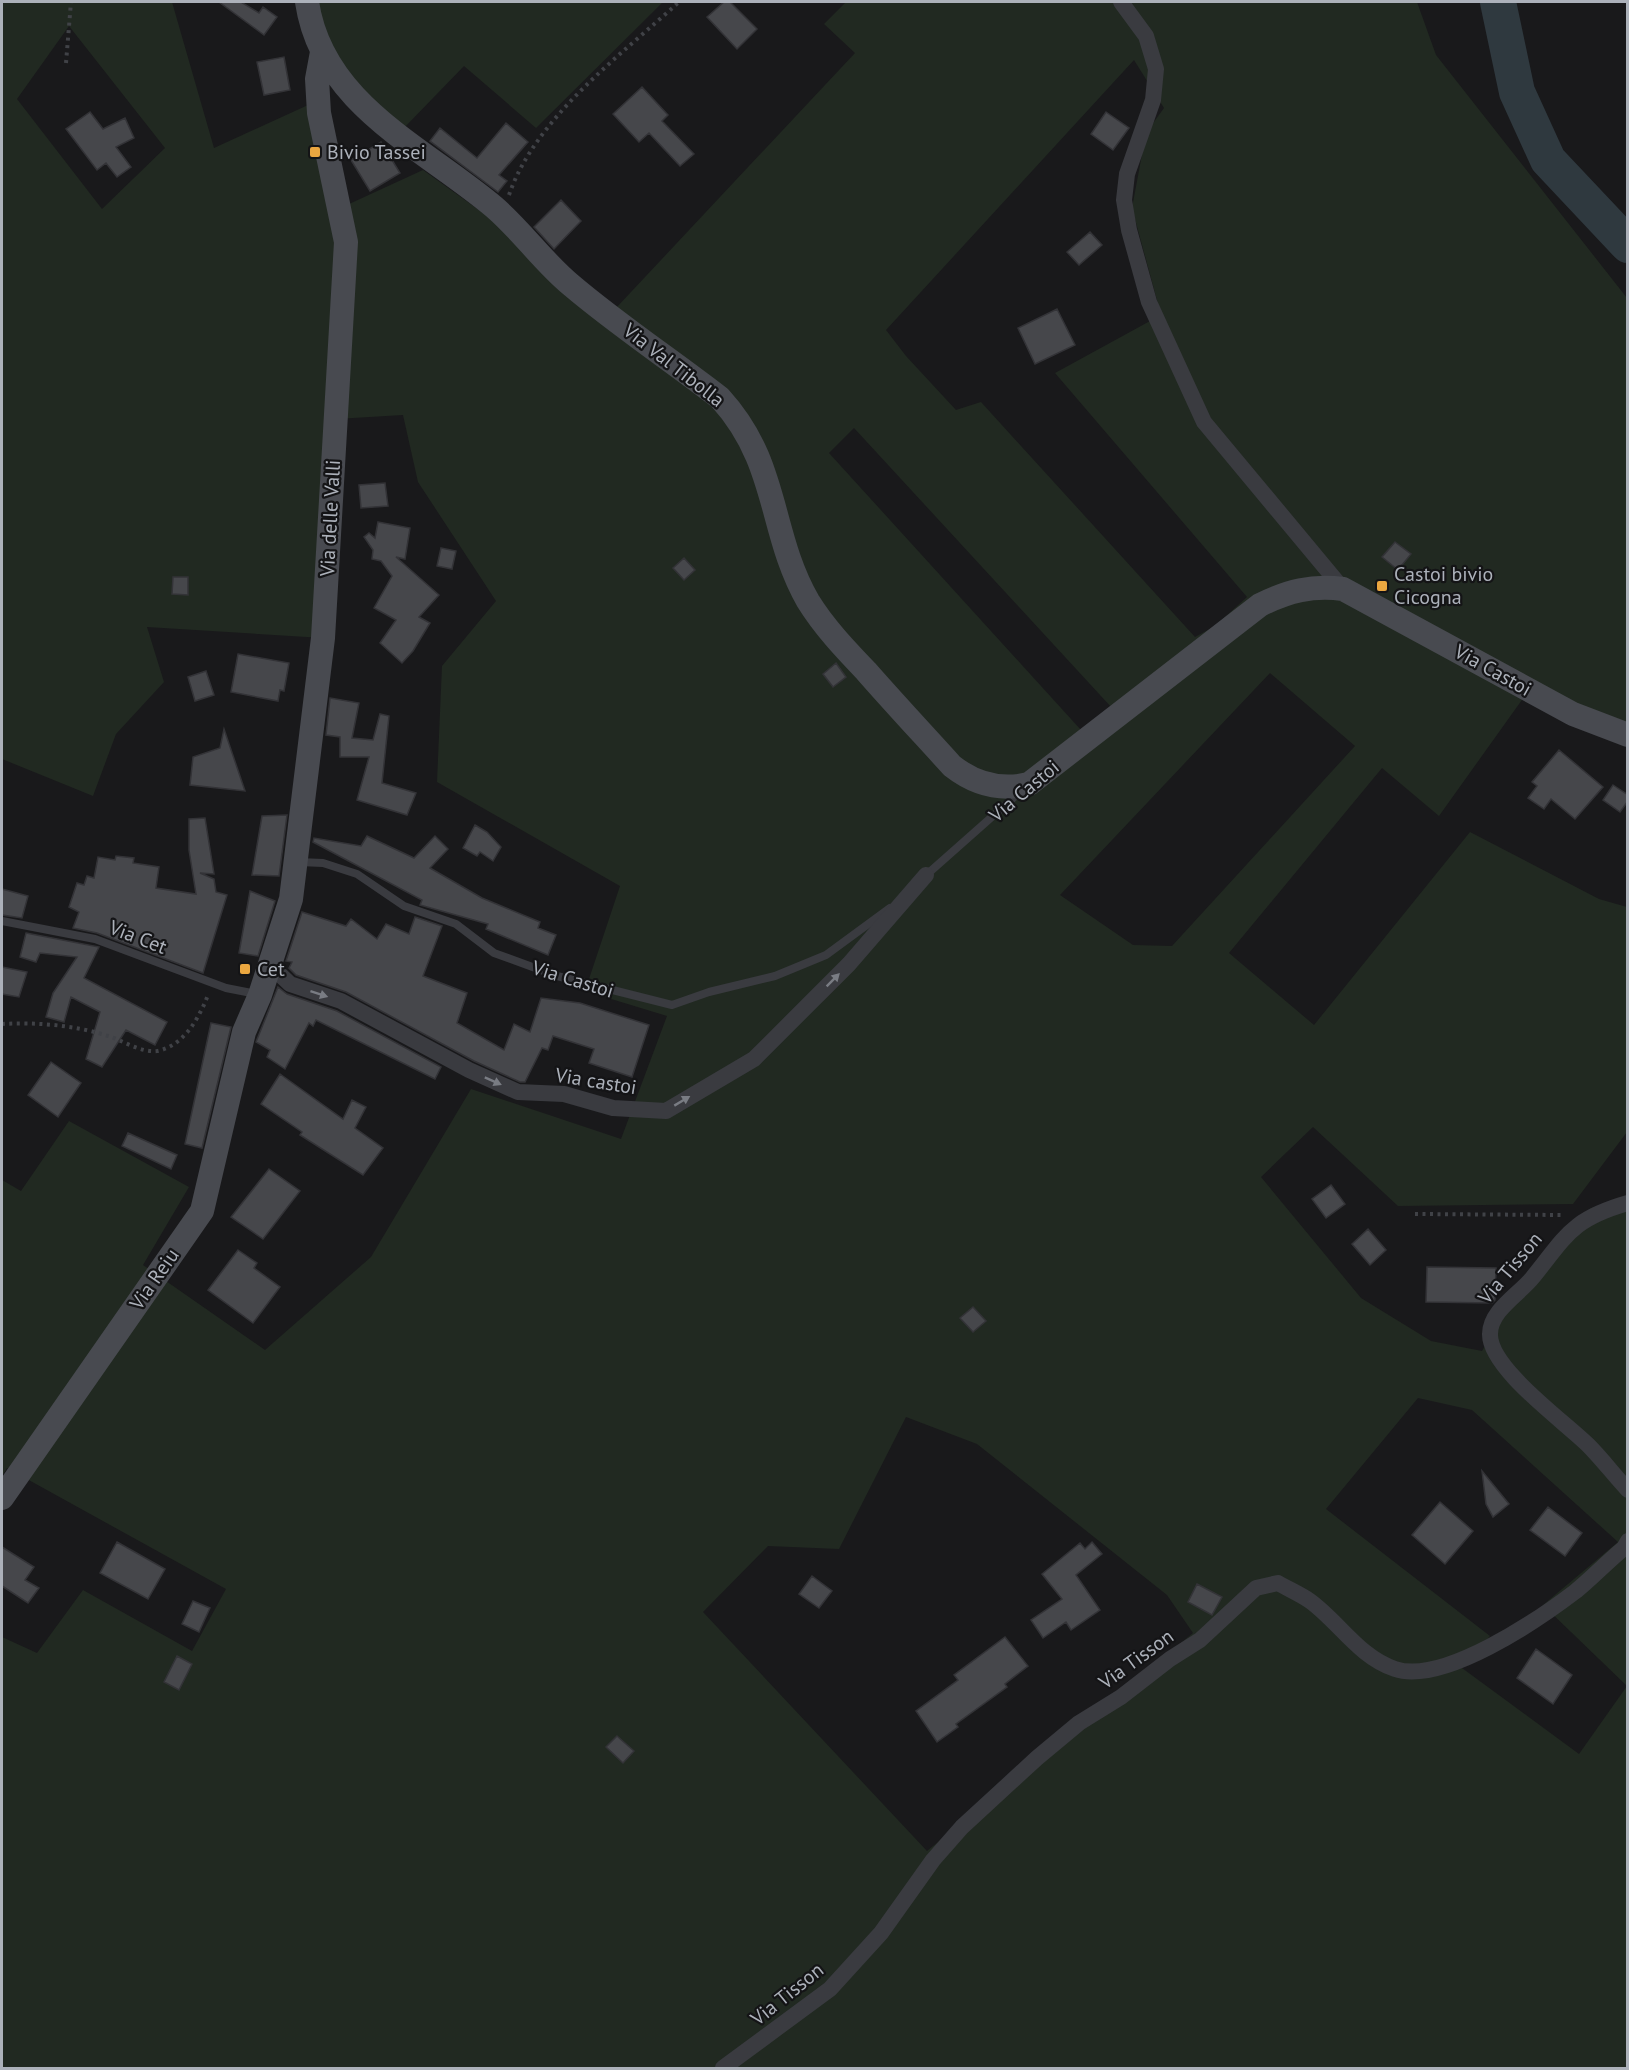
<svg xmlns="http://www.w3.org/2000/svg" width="1629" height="2070" viewBox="0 0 1629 2070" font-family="'PT Sans',sans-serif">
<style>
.green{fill:#212921;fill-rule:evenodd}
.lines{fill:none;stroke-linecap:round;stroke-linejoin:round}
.river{stroke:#2f393f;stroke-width:36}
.building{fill:#46474b;stroke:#333337;stroke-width:1.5}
.path{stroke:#404247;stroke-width:4;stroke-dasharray:3 4.5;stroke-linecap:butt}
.lane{stroke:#3a3b40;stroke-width:8}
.street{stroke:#3a3b40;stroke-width:16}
.secondary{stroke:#484a50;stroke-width:24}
.oneway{fill:#797c83}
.poi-dot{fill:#eba740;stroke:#141416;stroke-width:2}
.labels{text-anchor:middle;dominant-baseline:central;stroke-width:4.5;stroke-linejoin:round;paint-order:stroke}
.poi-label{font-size:20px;fill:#acb1ba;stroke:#141416;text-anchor:start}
.street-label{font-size:20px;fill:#acb1ba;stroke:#141416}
</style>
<rect width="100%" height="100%" fill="#19191b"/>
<path class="green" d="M2,2H172L214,148L319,100L336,210L423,170L616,308L855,53L824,24L846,2H1417L1436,55L1627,298V724L1573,706L1534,683L1439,816L1382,768L1229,953L1314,1025L1470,832L1599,899L1627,907V1132L1573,1204L1398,1206L1313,1127L1261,1177L1361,1298L1431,1341L1482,1351L1522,1281L1591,1208L1627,1198V2068H2V1637L37,1653L83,1590L192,1651L226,1589L7,1468L2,1476V1180L21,1191L69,1121L189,1187L143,1265L265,1350L371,1257L471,1089L621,1139L667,1016L585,991L620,886L437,782L442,666L496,601L418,482L403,415L336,419L323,638L147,627L164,682L116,734L93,796L2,759ZM69,26L165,148L102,209L17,99ZM1134,60L1164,108L1146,133L1132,208L1161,315L1055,373L1247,597L1215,626L1195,637L981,402L956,410L906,356L886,330ZM854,428L1112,708L1081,730L829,453ZM1270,673L1355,746L1172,946L1133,945L1060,895ZM1418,1398L1472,1410L1618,1542L1543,1605L1627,1686L1579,1754L1462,1668L1490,1636L1326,1509ZM906,1417L977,1444L1167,1595L1193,1633L927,1851L703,1612L768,1546L839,1549Z
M304,2H663L536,128L464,66L403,129L314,67Z"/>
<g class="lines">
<path class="river" d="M1498,2L1517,92L1548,160L1628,245"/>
</g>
<path class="building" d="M219,2H241L259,13L263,7L277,17L264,35Z
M724,2H730L757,29L737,49L707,17Z
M284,57L290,90L264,95L257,62Z
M642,87L668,115L662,121L694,154L680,166L649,133L639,142L613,114Z
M90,112L103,129L125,118L134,138L116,147L131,167L117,177L106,163L97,170L66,129Z
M1106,112L1129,128L1113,150L1091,134Z
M506,123L528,142L499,175L507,181L498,192L430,141L440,128L477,158Z
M381,142L400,173L370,191L351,160Z
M561,200L581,221L554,249L534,227Z
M1090,232L1102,245L1079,265L1067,252Z
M1057,309L1075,345L1035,364L1018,328Z
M385,483L388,506L361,508L359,485Z
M378,522L410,528L405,559L396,557L439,595L419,617L430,623L413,651L402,663L380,643L396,620L374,608L392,576L381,561L372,559L373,550L364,537L369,533L375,538Z
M1395,542L1411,554L1398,570L1382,557Z
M441,548L456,551L452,569L437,566Z
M684,558L695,570L684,580L673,568Z
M173,577H188V595L172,594Z
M238,654L289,663L284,691L280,690L278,701L231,692Z
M836,663L846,677L833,687L823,674Z
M206,671L214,695L195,701L188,677Z
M330,698L359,703L352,738L373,740L380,714L389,716L382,783L416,793L407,815L357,800L369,757H340V737L326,735Z
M224,729L245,791L190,785L193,757L220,748Z
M1559,750L1603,787L1575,819L1551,799L1544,809L1528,798L1537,786L1532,782Z
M1613,785L1628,795V801L1620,812L1603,800Z
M287,815L279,876L252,875L262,816Z
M205,818L214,874L200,873L214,879L216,892L227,895L203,973L97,933L73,928L79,912L69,907L77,883L84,885L87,876L94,878L98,857L115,860L116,856L134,858L133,863L159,867L156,888L196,894L189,850V819Z
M475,825L487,832L501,847L493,861L480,852L477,856L463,848Z
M367,836L414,858L435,836L448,849L430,868L482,898L540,922L538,928L556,935L548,955L486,929L488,924L420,905L422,900L313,842L314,838L361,846Z
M2,889L28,896L22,918L2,915Z
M250,891L275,901L258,956L239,953Z
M302,912L346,926L351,919L377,939L386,924L409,934L415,917L442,926L423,976L467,993L457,1023L504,1050L514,1024L530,1032L541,998L580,1003L649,1025L632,1077L589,1063L594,1049L553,1036L548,1050L542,1048L525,1082H520L474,1061L346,992L296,975L289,968L292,962L286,961Z
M26,933L99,947L84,978L167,1022L155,1045L126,1030L102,1067L86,1059L100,1012L71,997L64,1022L46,1017L53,993L77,957L40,953L36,962L20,957Z
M2,967L27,972L19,997L2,994Z
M278,987L287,994L337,1011L441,1067L435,1079L316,1020L313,1026L309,1023L285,1069L267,1057L270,1050L256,1042Z
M211,1023L231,1027L202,1148L185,1144Z
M51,1062L81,1083L58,1117L28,1095Z
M280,1074L343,1119L352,1100L366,1107L355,1128L383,1148L363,1175L300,1135L302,1132L261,1104Z
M128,1133L177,1155L171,1169L122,1146Z
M269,1169L300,1191L263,1239L231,1217Z
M1331,1185L1345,1204L1326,1218L1312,1199Z
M1368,1229L1386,1250L1370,1265L1352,1244Z
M238,1250L257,1263L254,1268L280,1287L253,1323L208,1290Z
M1427,1267L1496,1268L1495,1300L1492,1303L1426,1302Z
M973,1307L986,1321L973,1332L960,1318Z
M1482,1471L1509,1504L1493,1517L1486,1504Z
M1440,1502L1473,1531L1445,1564L1412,1535Z
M1548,1507L1582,1533L1565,1556L1530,1530Z
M117,1542L165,1569L148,1599L100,1573Z
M1092,1542L1102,1554L1076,1575L1100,1610L1071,1630L1066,1622L1043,1638L1031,1620L1062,1599L1042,1574L1080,1543L1085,1549Z
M2,1547L34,1567L25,1580L39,1588L28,1603L2,1586Z
M812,1576L832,1591L819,1608L799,1594Z
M1197,1584L1222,1597L1212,1615L1188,1602Z
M193,1601L210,1608L199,1632L182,1624Z
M1005,1637L1028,1666L1005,1684L1007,1687L956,1724L958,1727L937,1742L916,1711L958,1680L954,1675Z
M1536,1649L1572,1675L1553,1704L1517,1678Z
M177,1656L192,1664L179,1690L164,1682Z
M617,1736L634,1751L623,1763L606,1747Z"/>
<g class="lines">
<path class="path" d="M66,63L71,2
M509,195C535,118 621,55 679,2
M2,1024C35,1022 75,1025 108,1036C122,1040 141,1053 157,1051C184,1046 199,1018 208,995
M1415,1214L1563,1215"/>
<path class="lane" d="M299,862L323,863L357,874L404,906L456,924L494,953L557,976L672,1005L709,992L775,976L826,955L890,908
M924,877L1020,792
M2,921L95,939L226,988L257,994"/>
<path class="street" d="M1121,2L1146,36L1156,69L1153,100L1127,174L1124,200L1129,230L1149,302L1204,422L1343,589
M270,965L290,984L341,1001L469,1070L518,1092L564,1094L613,1108L666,1111L754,1059L849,964L926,875
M1628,1203C1572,1219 1567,1235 1533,1277C1520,1294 1490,1310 1490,1334C1489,1368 1565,1422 1588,1445C1602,1459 1614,1475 1628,1490
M723,2068L830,1989L881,1933L933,1860L962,1827L1037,1758L1079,1723L1121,1697L1170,1659L1200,1640L1256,1588L1278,1583C1288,1589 1300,1594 1310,1601C1339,1622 1359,1657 1395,1669C1443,1685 1538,1620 1576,1591C1592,1578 1607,1562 1624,1548L1628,1541"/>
<path class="secondary" d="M307,2C322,104 423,147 494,207C522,231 543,262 571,285C618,325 671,360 720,398C780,464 768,531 808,601C824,627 845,649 866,671C894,703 923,734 952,766C975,784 1000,791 1029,784L1260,605C1288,591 1312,585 1343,589L1573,714L1628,735
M2,1498L202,1211L244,1032L260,995L291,899L323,638L346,242L319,113L317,79L322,52"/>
</g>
<defs><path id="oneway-solid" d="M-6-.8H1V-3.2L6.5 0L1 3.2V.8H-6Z" transform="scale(1.5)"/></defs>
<g class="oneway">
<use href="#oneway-solid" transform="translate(833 980) rotate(-45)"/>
<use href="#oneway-solid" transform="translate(319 994) rotate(18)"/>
<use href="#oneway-solid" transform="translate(493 1081) rotate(24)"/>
<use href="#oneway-solid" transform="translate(682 1101) rotate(-31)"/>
</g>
<g class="poi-dot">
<rect x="309" y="146" width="12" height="12" rx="3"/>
<rect x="1376" y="580" width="12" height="12" rx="3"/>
<rect x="239" y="963" width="12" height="12" rx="3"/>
</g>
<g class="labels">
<g class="poi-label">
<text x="327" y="152">Bivio Tassei</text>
<text x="1394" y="574">Castoi bivio<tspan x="1394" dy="23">Cicogna</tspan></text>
<text x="257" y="969">Cet</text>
</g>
<g class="street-label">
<text transform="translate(674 365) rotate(38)">Via Val Tibolla</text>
<text transform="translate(330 518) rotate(-87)">Via delle Valli</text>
<text transform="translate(1493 670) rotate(29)">Via Castoi</text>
<text transform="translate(1024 791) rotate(-40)">Via Castoi</text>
<text transform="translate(138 937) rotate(21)">Via Cet</text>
<text transform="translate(573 979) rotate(17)">Via Castoi</text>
<text transform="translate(596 1081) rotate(9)">Via castoi</text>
<text transform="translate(1510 1268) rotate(-50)">Via Tisson</text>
<text transform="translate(154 1279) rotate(-55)">Via Reiu</text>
<text transform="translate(1136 1659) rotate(-36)">Via Tisson</text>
<text transform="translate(787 1994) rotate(-39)">Via Tisson</text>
</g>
</g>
<rect width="1629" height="2070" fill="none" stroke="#acb1ba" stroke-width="6"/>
</svg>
